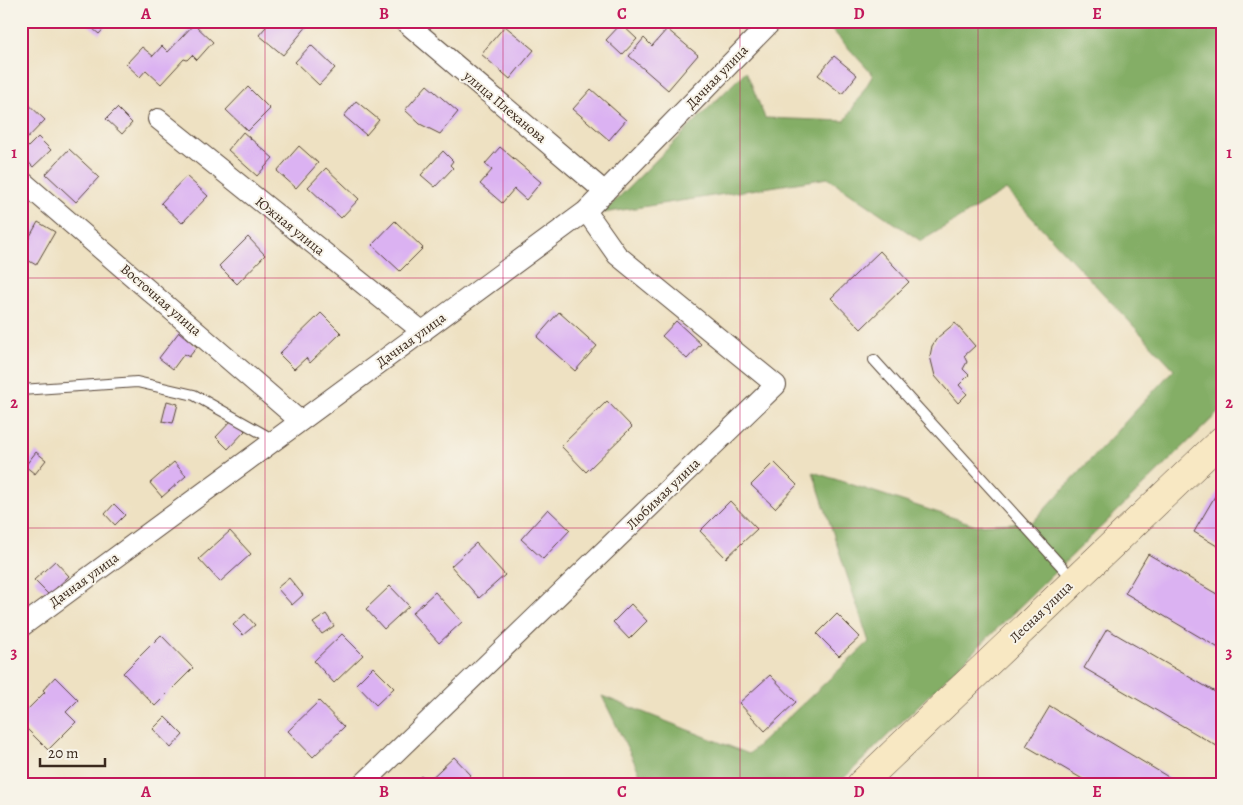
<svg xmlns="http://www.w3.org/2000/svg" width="1243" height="805" viewBox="0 0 1243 805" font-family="Alegreya,serif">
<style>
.forest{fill:#84ae66;stroke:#606c42}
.building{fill:#dbb2f2}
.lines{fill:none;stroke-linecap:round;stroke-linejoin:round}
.lane-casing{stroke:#564537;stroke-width:12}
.street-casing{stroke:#564537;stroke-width:22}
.secondary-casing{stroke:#564537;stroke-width:29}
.lane{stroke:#fff;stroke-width:10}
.street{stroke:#fff;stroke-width:20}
.secondary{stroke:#f8e8c3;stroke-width:28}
.grid{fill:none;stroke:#c2185b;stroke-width:1;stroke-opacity:0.55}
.labels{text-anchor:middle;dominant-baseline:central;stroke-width:4;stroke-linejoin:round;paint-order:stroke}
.street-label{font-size:14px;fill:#3b2a1e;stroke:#f7f3e8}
.neatline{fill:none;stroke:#c2185b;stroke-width:2}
.grid-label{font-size:16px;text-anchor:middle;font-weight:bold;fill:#c2185b}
</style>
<rect width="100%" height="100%" fill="#f7f3e8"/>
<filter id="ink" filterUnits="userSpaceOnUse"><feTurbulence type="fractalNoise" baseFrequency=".02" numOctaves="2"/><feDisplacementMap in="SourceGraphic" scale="10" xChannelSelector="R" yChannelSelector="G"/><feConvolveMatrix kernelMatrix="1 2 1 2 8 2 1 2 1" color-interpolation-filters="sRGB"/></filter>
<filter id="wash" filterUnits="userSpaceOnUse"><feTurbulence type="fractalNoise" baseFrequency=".0096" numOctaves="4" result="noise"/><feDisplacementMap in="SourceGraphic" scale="20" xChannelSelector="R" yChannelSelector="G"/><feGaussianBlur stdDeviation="1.12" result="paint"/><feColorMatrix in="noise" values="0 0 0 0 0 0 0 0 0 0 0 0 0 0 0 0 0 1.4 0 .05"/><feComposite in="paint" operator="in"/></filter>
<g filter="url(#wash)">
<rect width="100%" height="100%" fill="#eee1c2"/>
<path class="forest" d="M824,21H1222V409L838,784H645L602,696L749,754L869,642L813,472L976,525L1033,522L1174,369L1006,190L921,241L828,178L603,213L746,71L765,118L845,121L873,75Z"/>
<g id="blocks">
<path class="building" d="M88,21H111L99,34L86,23Z
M271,21H304L308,25L283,55L259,35Z
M194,24L213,42L197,60L192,55L187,60L184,59L161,84L146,70L140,77L126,64L142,47L153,56L162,46L168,52Z
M621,24L637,39L622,55L606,40Z
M505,26L534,50L510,79L481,54Z
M667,29L698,55L668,90L629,56L644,38L652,46Z
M311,45L335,68L319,85L295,62Z
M834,56L857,75L842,94L818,75Z
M427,85L458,112L440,134L420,124L405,110Z
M248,87L270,109L248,131L226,110Z
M591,89L626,120L609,140L573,109Z
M23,99L45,120L21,145V101Z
M356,101L379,120L366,135L344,116Z
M117,108L132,123L122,134L106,119Z
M243,132L273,158L257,176L228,150Z
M38,137L51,150L33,167L21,154Z
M299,146L318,163L296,188L277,171Z
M500,147L541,182L526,200L514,189L502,203L480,184L492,170L485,164Z
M69,149L99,177L76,202L46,174Z
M443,151L453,161L450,165L453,168L435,187L421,175Z
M326,168L359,199L341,218L308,187Z
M186,176L208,196L182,223L161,203Z
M395,221L423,248L400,271L372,245Z
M38,222L55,232L36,265L21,256V252Z
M248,237L265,255L237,284L219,266Z
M880,251L909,282L861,329L831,298Z
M559,312L597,346L575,371L537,337Z
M321,313L341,333L310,363L306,358L294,369L279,354Z
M676,321L701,344L687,359L662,336Z
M955,323L975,346L964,356L967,362L963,369L969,375L959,385L967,394L958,403L935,376L930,356L932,346L937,338Z
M179,332L197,347L189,357L184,354L173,369L159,358Z
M167,401L178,404L173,423L162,421Z
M607,401L632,427L586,472L561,446Z
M233,419L245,431L228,449L216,437Z
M36,452L46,460L35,474L25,466Z
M174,462L186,476L162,497L150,483Z
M774,462L797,485L775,508L751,485Z
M1218,491L1222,494V549L1194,532Z
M730,501L757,529L726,558L700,531Z
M114,504L125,515L115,525L105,514Z
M548,509L570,530L543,559L521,539Z
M230,531L251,554L220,582L199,559Z
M476,543L505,575L479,598L451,566Z
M1148,554L1222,597V650L1125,593Z
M55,561L69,576L49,595L34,580Z
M289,578L303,595L292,605L277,588Z
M390,586L409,606L384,629L366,609Z
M435,592L462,622L439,643L412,613Z
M631,604L647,621L629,639L613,622Z
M245,614L255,625L243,635L233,625Z
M326,614L334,626L322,634L313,623Z
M837,614L860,637L839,656L817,634Z
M1107,629L1222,696V749L1084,668Z
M342,634L363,655L334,683L314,661Z
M161,635L193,668L155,706L123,673Z
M373,667L394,688L376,705L356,684Z
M770,675L796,702L765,731L739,703Z
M55,677L78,700L66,712L76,722L48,750L21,723V716L45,692L43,690Z
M319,701L344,727L313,757L288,731Z
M1050,706L1180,784H1091L1026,746Z
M165,717L183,735L171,748L153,729Z
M454,757L471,775L461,784H412L421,776L427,782Z"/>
</g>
</g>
<g filter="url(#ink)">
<use href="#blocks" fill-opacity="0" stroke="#564537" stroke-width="1"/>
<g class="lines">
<defs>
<path id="lane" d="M874,360L1074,580
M21,390L137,382L194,395L274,440"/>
<path id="street" d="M404,21L605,192
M158,119L423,332
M21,180L300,421
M21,627L586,211L772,21
M363,784L776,385L617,255L586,211"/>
<path id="secondary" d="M861,784L1222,440"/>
</defs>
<use href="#lane" class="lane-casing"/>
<use href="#street" class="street-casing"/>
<use href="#secondary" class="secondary-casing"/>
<use href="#lane" class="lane"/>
<use href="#street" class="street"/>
<use href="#secondary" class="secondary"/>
</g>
</g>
<path class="grid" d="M265,21V784M503,21V784M740,21V784M978,21V784M21,278H1222M21,528H1222"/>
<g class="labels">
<g class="street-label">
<text transform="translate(717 77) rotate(-46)">Дачная улица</text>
<text transform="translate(505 107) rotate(40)">улица Плеханова</text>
<text transform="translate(290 226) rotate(39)">Южная улица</text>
<text transform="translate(161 300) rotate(41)">Восточная улица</text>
<text transform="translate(411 340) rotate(-36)">Дачная улица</text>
<text transform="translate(663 494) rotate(-44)">Любимая улица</text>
<text transform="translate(84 580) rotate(-36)">Дачная улица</text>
<text transform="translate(1041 612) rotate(-44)">Лесная улица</text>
</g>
</g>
<rect width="1243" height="805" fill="none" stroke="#f7f3e8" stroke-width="55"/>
<path d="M40 758v8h65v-8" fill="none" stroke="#3b2a1e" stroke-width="2.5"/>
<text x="48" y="758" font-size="15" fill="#3b2a1e" stroke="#f7f3e8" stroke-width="4" paint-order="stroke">20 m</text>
<rect x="28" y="28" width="1188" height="750" class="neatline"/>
<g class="grid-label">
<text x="146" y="19">A</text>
<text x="384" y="19">B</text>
<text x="622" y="19">C</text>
<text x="859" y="19">D</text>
<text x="1097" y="19">E</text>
<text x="14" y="158">1</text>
<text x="1229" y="158">1</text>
<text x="14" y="408">2</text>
<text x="1229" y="408">2</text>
<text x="14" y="658">3</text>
<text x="1229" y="658">3</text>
<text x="146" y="797">A</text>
<text x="384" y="797">B</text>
<text x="622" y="797">C</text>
<text x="859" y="797">D</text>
<text x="1097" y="797">E</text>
</g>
</svg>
